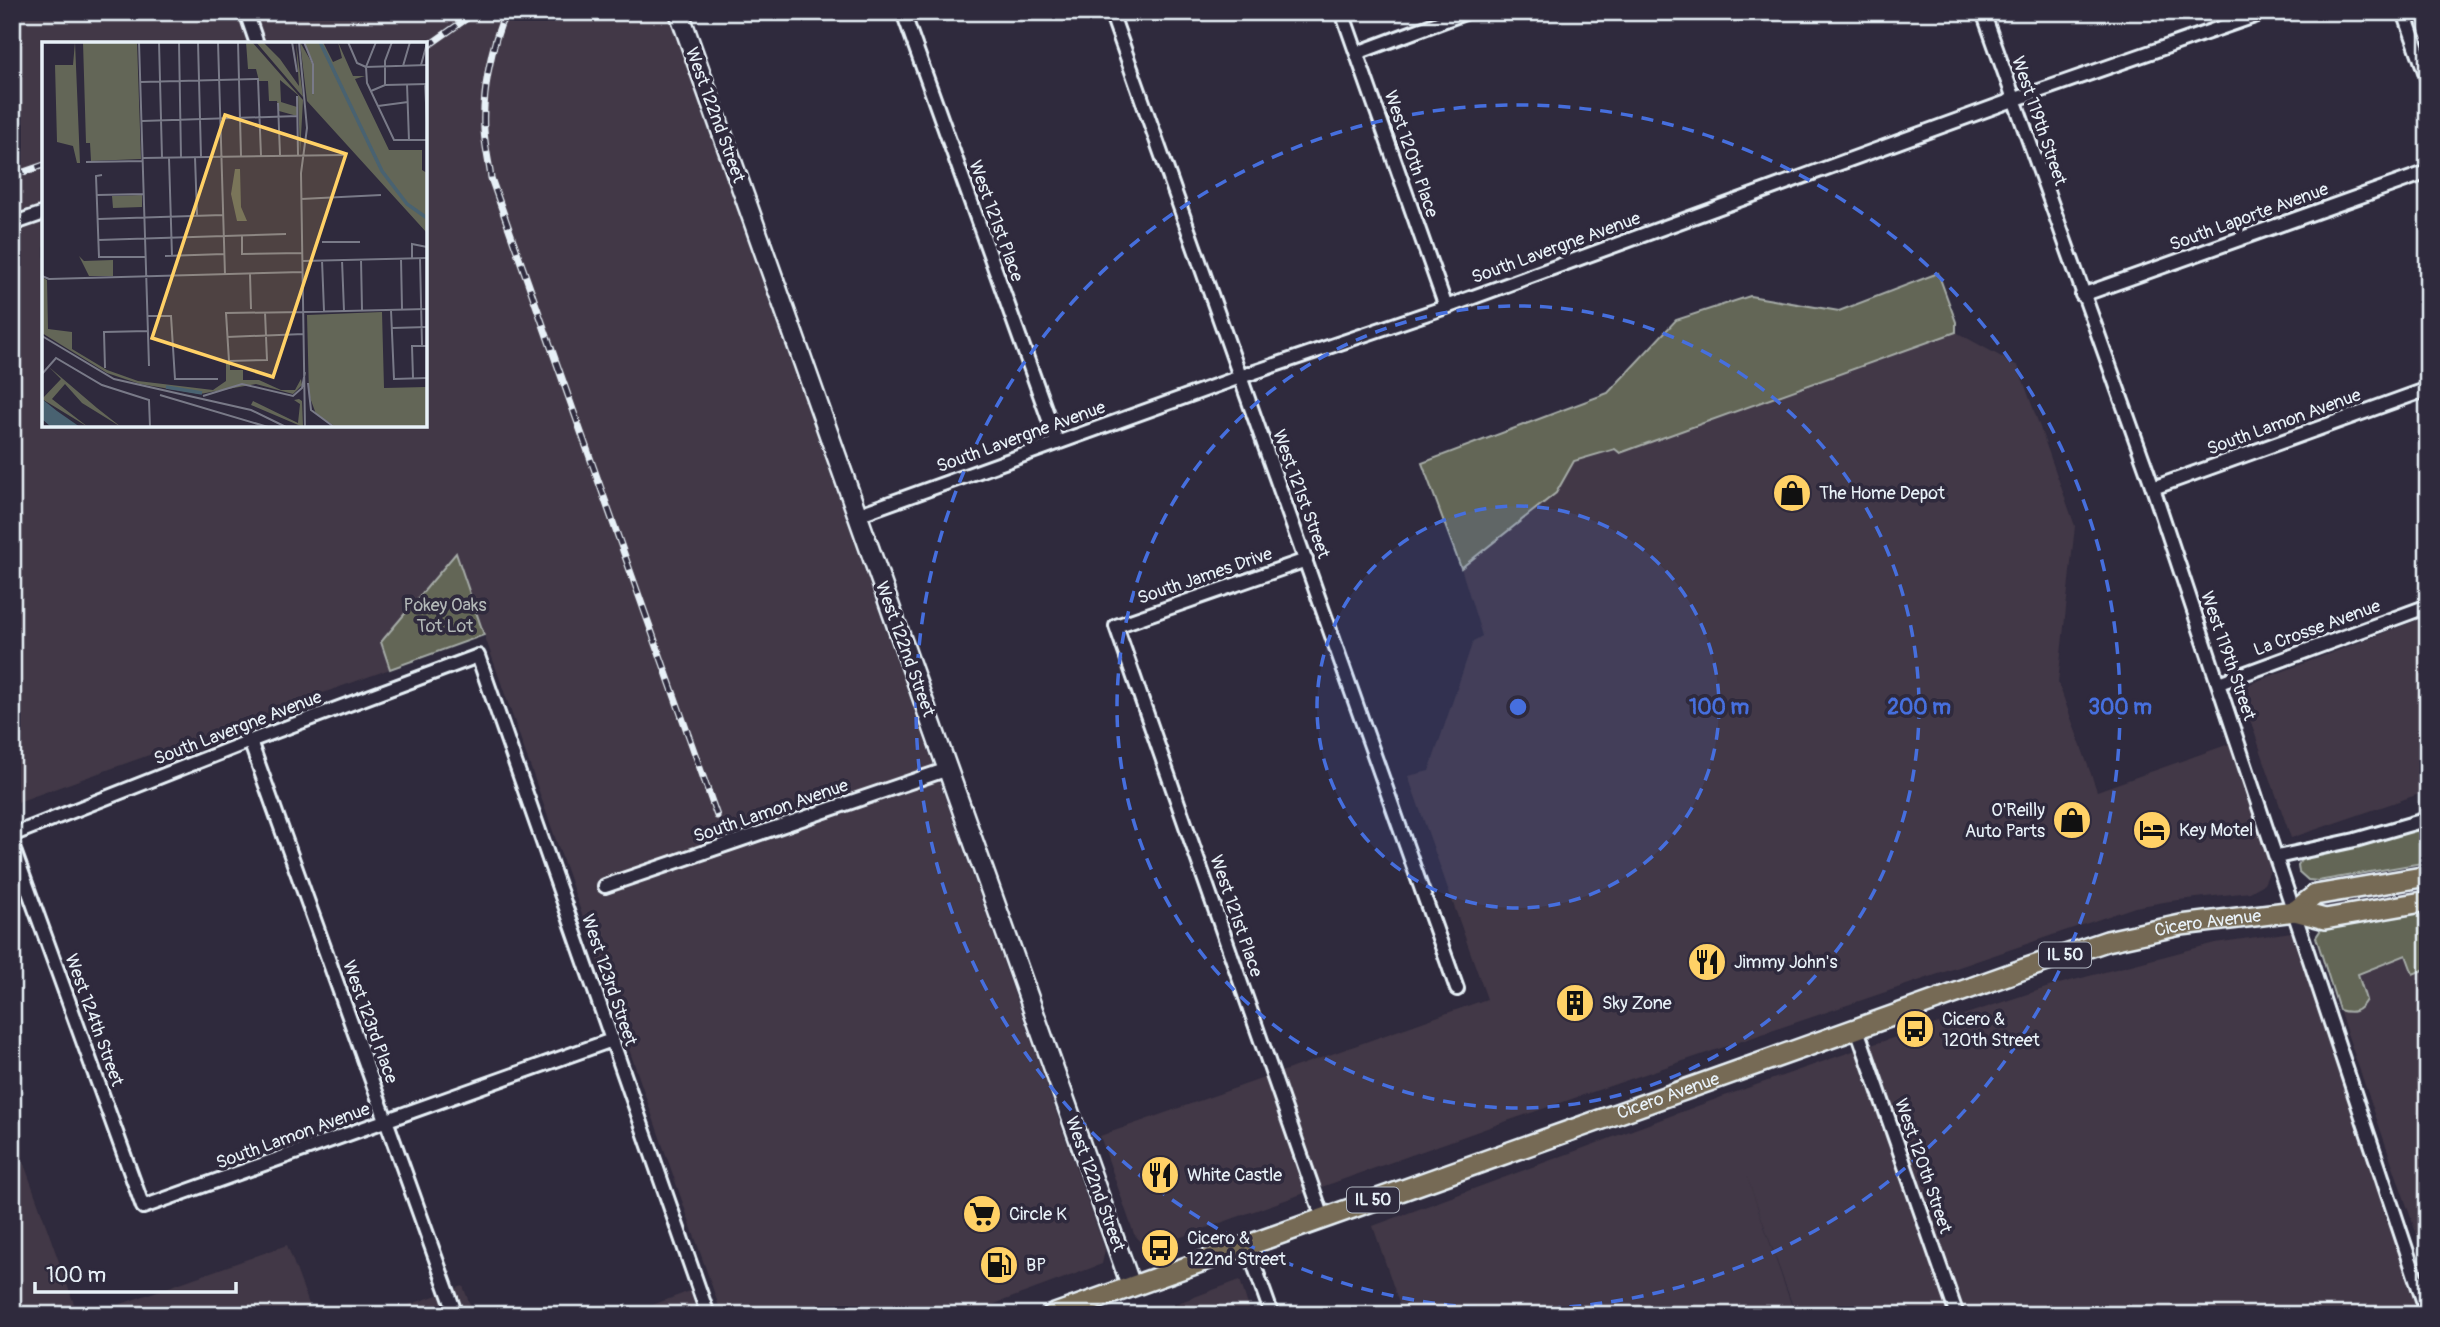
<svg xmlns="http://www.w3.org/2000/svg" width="2440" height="1327" viewBox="0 0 2440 1327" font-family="Pangolin,sans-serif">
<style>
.built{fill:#423846;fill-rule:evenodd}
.green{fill:#636657;stroke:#a6aca8;stroke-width:2}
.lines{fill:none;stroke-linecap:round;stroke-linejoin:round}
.street-casing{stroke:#e8f1f8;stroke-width:18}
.secondary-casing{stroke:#e8f1f8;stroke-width:23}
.primary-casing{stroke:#e8f1f8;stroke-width:24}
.street{stroke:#2f2a3d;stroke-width:12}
.secondary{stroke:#2f2a3d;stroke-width:18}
.primary{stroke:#766a55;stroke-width:19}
.rail-casing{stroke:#e8f1f8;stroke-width:7}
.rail{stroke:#2f2a3d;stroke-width:4.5;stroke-dasharray:13;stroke-linecap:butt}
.ring{fill:none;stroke:#466fde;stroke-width:3.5;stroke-dasharray:12 9}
.labels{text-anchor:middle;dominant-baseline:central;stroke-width:7;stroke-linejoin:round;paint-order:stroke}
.shield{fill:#2f2a3d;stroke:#b0b5c0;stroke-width:2}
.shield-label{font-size:16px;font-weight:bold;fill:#e8f1f8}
.street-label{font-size:18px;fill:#e8f1f8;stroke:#2f2a3d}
.poi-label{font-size:18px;fill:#e8f1f8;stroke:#2f2a3d;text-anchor:start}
.park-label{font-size:18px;fill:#b3b9b8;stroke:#2f2a3d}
.inset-river{fill:none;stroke:#496271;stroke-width:3.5}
.inset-road{fill:none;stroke:#797a88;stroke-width:2}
.view{fill:#ffd166;fill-opacity:0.15;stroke:#ffd166;stroke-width:3.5}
.inset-edge{fill:none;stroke:#e8f1f8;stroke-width:3.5}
.centre{fill:#466fde;stroke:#2f2a3d;stroke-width:3.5}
.ring-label{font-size:21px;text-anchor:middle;font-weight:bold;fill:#466fde;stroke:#2f2a3d;stroke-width:7;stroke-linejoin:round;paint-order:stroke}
</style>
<rect width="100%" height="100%" fill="#2f2a3d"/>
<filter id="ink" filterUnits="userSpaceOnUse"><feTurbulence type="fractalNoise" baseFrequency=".0143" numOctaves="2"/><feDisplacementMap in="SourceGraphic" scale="14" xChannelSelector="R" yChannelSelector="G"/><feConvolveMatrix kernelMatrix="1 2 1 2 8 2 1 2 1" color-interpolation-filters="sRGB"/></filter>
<g filter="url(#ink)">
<path class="built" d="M12,12H667L1105,1250L1102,1264L965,1315H722L456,554L381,642L390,669L12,804ZM44,44H425V425H44Z
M1956,332L2018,366L2075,526L2058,682L2097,791L2232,743L2269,861V873L2264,884L2250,892L2170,901L2135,907L1504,1122L1153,1247L1143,1244L1134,1234L1100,1136L1487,999L1408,776L1429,771L1473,641L1482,636L1461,568L1556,493L1574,461L1616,449L1620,453Z
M2428,616V791L2291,838L2239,688Z
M2292,932L2424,1315H1796L1746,1174L1795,1315H1403L1373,1226L1719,1098L1856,1050L2055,985L2215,943Z
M2407,955L2413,973L2428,968V1267L2339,1010L2350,1013L2360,1009L2357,974Z
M12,1130L78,1315H12Z
M287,1245L313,1315H90Z
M1240,1280L1251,1315H1146Z
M463,1286L474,1315H380Z
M690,1291L698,1315H626Z"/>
<path class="green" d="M1938,273L1956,322V332L1620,453L1615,449L1574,461L1556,493L1461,568L1422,463L1608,393L1676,320L1750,296L1839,311Z
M456,553L484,635L390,669L381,642Z
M2428,825V862L2318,881L2308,880L2299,872L2298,865L2303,857L2315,853L2371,843Z
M2428,910V968L2413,974L2406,955L2358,974L2366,1000C2359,1012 2352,1014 2339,1010L2316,937L2322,928Z"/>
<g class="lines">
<defs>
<path id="street" d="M246,12L257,44
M903,12L1057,442
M1111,12L1457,989
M1342,12L1446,307
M1983,12L2153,488L2428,1315
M2404,12L2428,80
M1357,53L1467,12
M12,224L44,213
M2082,295L2428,172
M2153,488L2428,389
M857,515L1240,377L1446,307L2013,100L2266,12
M1306,560L1116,626L1323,1218
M2219,683L2428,606
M250,741L456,1315
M12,835L250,741L478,656L708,1315
M12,845L143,1207L612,1040
M2277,857L2355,840L2428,819
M605,886L948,769
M1857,1029L1957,1315
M1247,1245L1272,1315"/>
<path id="secondary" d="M679,12L1131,1286"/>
<g id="primary">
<path d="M2295,911L2315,895L2428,876"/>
<path id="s1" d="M1052,1315L2024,969L2107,941L2181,925L2295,911L2325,919L2428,901"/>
</g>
</defs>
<use href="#street" class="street-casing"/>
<use href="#secondary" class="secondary-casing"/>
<use href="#primary" class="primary-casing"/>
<use href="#street" class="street"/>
<use href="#secondary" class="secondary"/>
<use href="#primary" class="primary"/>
<defs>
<path id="rail" d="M506,12C491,44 482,94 484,130C485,146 489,162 491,178L717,816
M425,48L476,12
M12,176L44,165"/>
</defs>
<use href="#rail" class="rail-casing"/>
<use href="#rail" class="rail"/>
</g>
</g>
<circle cx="1518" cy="707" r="201" fill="#466fde" fill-opacity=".12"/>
<g class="ring">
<circle cx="1518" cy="707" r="201"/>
<circle cx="1518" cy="707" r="401"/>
<circle cx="1518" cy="707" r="602"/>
</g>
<defs>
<symbol id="shop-disc" viewBox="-11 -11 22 22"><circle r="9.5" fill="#ffd166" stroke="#2f2a3d"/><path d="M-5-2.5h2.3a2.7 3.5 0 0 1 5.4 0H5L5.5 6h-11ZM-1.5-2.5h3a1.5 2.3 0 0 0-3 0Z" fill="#111"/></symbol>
<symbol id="hotel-disc" viewBox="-11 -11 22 22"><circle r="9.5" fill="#ffd166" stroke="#2f2a3d"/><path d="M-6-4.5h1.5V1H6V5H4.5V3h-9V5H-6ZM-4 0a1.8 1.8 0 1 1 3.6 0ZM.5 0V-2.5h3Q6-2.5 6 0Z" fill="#111"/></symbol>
<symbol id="restaurant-disc" viewBox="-11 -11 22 22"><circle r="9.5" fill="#ffd166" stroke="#2f2a3d"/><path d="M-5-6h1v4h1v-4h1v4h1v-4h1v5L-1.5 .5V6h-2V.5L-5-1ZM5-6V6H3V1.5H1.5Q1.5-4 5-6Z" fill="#111"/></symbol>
<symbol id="building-disc" viewBox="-11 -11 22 22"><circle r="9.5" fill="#ffd166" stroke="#2f2a3d"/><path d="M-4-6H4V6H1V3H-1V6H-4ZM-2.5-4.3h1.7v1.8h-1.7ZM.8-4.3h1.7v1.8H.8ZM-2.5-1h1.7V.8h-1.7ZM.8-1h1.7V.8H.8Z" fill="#111"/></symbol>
<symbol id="bus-disc" viewBox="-11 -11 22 22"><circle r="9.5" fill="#ffd166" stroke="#2f2a3d"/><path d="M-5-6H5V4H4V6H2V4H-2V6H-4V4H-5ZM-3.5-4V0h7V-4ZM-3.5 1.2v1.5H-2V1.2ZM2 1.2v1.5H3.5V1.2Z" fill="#111"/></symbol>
<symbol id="supermarket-disc" viewBox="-11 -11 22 22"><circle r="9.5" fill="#ffd166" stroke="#2f2a3d"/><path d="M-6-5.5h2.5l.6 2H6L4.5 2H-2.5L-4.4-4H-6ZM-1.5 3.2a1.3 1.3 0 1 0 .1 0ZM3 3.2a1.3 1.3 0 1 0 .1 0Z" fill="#111"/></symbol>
<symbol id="fuel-disc" viewBox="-11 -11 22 22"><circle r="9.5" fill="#ffd166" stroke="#2f2a3d"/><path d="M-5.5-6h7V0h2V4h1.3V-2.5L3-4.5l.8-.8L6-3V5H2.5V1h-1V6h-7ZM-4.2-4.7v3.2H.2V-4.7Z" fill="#111"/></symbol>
</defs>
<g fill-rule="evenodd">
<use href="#shop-disc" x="1770" y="471" width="44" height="44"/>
<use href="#shop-disc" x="2050" y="798" width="44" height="44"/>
<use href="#hotel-disc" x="2130" y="808" width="44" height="44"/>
<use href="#restaurant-disc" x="1685" y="940" width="44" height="44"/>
<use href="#building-disc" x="1553" y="981" width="44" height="44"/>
<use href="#bus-disc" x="1893" y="1007" width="44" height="44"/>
<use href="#restaurant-disc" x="1138" y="1153" width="44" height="44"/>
<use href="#supermarket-disc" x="960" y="1192" width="44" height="44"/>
<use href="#bus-disc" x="1138" y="1226" width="44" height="44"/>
<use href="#fuel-disc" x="977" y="1243" width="44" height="44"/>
</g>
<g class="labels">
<g class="shield">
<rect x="2039" y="942.5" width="52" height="25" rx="5"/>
<rect x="1347" y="1187.5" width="52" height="25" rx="5"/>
</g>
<g class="shield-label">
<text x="2065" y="955">IL 50</text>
<text x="1373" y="1200">IL 50</text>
</g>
<g class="street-label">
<text transform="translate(715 115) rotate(70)">West 122nd Street</text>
<text transform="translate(2039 121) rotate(71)">West 119th Street</text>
<text transform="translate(1411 154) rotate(71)">West 120th Place</text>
<text transform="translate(2249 217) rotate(-20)">South Laporte Avenue</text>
<text transform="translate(996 221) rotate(70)">West 121st Place</text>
<text transform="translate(1556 248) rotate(-20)">South Lavergne Avenue</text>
<text transform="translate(2284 422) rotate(-20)">South Lamon Avenue</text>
<text transform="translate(1021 437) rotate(-20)">South Lavergne Avenue</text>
<text transform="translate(1301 494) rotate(70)">West 121st Street</text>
<text transform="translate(1205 576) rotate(-19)">South James Drive</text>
<text transform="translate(2317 628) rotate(-20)">La Crosse Avenue</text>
<text transform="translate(905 649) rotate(70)">West 122nd Street</text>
<text transform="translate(2228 656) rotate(71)">West 119th Street</text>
<text transform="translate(238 728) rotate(-21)">South Lavergne Avenue</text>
<text transform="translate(771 811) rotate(-19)">South Lamon Avenue</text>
<text transform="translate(1236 916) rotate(71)">West 121st Place</text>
<text stroke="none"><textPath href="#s1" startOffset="1222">Cicero Avenue</textPath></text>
<text transform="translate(609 980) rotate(71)">West 123rd Street</text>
<text transform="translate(94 1020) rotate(70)">West 124th Street</text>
<text transform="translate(370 1022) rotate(70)">West 123rd Place</text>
<text stroke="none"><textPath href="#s1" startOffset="654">Cicero Avenue</textPath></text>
<text transform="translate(293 1136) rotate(-20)">South Lamon Avenue</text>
<text transform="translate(1923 1166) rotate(71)">West 120th Street</text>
<text transform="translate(1095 1184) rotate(70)">West 122nd Street</text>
</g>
<g class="poi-label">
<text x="1819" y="493">The Home Depot</text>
<text x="2045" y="810" text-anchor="end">O'Reilly<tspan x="2045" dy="21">Auto Parts</tspan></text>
<text x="2179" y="830">Key Motel</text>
<text x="1734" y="962">Jimmy John's</text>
<text x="1602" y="1003">Sky Zone</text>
<text x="1942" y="1019">Cicero &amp;<tspan x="1942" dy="21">120th Street</tspan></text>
<text x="1187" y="1175">White Castle</text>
<text x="1009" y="1214">Circle K</text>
<text x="1187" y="1238">Cicero &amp;<tspan x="1187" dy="21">122nd Street</tspan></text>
<text x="1026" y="1265">BP</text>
</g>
<g class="park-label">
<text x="445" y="605">Pokey Oaks<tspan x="445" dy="21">Tot Lot</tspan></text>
</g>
</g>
<g transform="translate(42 42)">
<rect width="385" height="385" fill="#2f2a3d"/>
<path d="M33,0L38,121H35L31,104L15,100L13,23H31ZM41,0H95L99,117L49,119L48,101H44ZM204,0H210L261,58L258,112L256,53L238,38L239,60L255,65V74L237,69L235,59H227L226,39H217L214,27H206ZM214,0H221L238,17L257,44L254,0L261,55ZM258,0L270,21L271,54L272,22L262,0H281L291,20L300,16L296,0L311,34H323L313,37L347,108H380V128L385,131V191L265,59ZM193,127H198L199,165L205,179H195L189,152ZM100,153V165L71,166L70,154ZM37,214L42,219L71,218V234H47ZM0,235L5,238L6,287L30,290V307L65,328L96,339L171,348L184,339V321L188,320V328H201V338H217L239,348H253L259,337L260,343L251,352L214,342L158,352L98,342L65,331L0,291ZM340,270L342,346L385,345V385H294L274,372L267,353L265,273ZM7,325L55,366L79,385L40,361L23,342L10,357L46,385L0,357L19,337ZM257,357L260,359L261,385L209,363L211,359L256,381L258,362L252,358Z" fill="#636657"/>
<path d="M0,357L15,369L38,385H9L0,377Z" fill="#496271"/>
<path class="inset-river" d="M278,0L340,129L365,162L385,176M124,345L160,351"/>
<path class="inset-road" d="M97,0L107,324M117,0L120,116M137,0L139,116M156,0L159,115M176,0L183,233M196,0L199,114M250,0L255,30M257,0L265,86L259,131L263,385M262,0L271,22V52M306,0L315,21L324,25L325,41L352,98H385M334,0L324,25L385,23M379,23L385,1M361,24L368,0M99,40L216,37L219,114M365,42L367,99M383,42L385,80M343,43V19L350,0M329,49L343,43L385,42M255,54L256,113M236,61L238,113M336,64L366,60M100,79L256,74M153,115L155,173M101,116L304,113M127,116L130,214M44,120L101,119M60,133L54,134L57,215H103M55,153L102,152M259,157L339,153M56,177L181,173M200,193V212L261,211M56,198L244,192M280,200H318M123,214L182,212M359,216L360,267M370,216V202L385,205M378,216L380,304M319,217L320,268M280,218L282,269M300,218L302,269M261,219L385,216M208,232L209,267M0,234L7,237L260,230M349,268L352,337L385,336M223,270L225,318L187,319L184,271L262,270L385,267M105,274H129L133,337H176M350,286L385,285M0,294L72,337L209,368L244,385M185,295L262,292M63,326L62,290L106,289M0,332L14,316L60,343L107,358L108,385M371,336L370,304H385M266,341L269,368L292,385M118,353L226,385M161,354L200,342L251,354L260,346L263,330"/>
<path class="view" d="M183,73L304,112L231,335L110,296Z"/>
<rect width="385" height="385" class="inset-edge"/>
</g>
<circle cx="1518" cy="707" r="10" class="centre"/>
<g class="ring-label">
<text x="1719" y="714">100 m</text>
<text x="1919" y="714">200 m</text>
<text x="2120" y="714">300 m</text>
</g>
<rect width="2440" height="1327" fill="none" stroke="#2f2a3d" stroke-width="42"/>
<rect x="21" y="21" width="2398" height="1285" fill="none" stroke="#e8f1f8" stroke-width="2.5" filter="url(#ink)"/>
<path d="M35 1282v10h201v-10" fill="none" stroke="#e8f1f8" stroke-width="3.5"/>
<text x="46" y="1282" font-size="21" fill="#e8f1f8" stroke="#2f2a3d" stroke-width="5" paint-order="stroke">100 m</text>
</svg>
